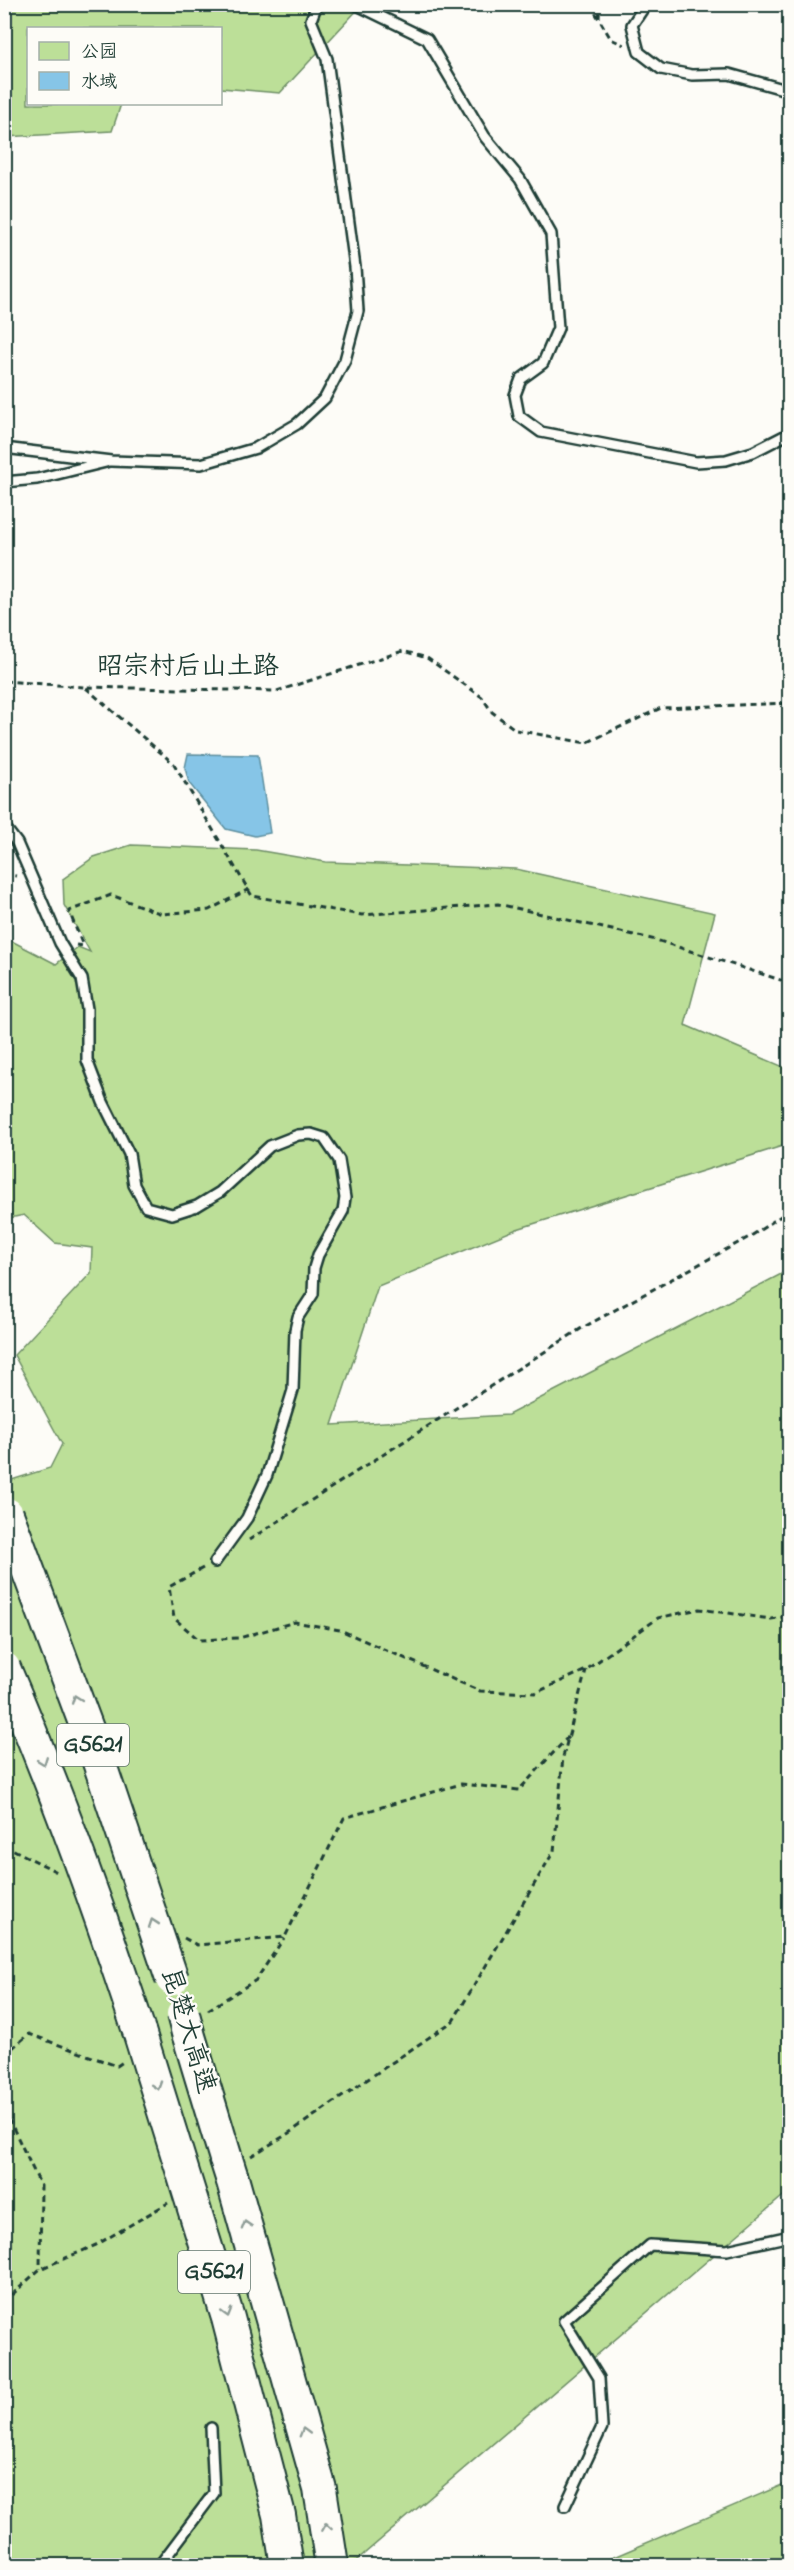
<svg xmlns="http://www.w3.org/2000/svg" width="794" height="2570" viewBox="0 0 794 2570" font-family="'Indie Flower','LXGW WenKai TC',sans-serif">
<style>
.green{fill:#bcdf98;stroke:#6e8e66;stroke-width:1.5}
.water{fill:#86c5e7;stroke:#5d8f9f;stroke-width:1.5}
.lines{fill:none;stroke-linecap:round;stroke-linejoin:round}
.service-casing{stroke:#1f3d34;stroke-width:14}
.motorway-casing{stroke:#1f3d34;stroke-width:36}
.path{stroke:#1f3d34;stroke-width:3;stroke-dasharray:6 4.5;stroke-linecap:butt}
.service{stroke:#fdfcf7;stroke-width:9}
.motorway{stroke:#fdfcf7;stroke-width:32}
.motorway-bridge-casing{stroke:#1f3d34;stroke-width:36;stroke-linecap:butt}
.motorway-bridge{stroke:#fdfcf7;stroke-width:32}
.oneway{stroke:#8e9c96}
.labels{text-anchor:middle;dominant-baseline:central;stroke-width:4.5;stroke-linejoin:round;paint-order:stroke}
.shield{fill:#fdfcf7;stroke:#62766e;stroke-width:1.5}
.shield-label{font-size:24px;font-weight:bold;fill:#1f3d34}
.street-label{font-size:26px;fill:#1f3d34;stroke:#fdfcf7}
</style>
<rect width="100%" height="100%" fill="#fdfcf7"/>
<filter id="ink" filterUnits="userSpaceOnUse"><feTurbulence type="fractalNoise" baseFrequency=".0167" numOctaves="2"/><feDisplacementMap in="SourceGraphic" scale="12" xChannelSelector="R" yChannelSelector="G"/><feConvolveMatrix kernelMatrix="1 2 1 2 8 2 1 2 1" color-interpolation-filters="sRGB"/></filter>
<g filter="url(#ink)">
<path class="green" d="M5,5H362L280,93L221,88L220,28H28V104H121L112,131L5,137Z
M131,845L256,850L326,862L516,869L715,913L685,1025L786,1068L790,1083L789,1144L517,1229L378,1286L332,1425L508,1415L789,1270V2191L351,2565H5V1482L50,1468L62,1444L14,1355L91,1273L92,1248L55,1243L24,1215L5,1219L4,937L56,964L78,947L90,952L64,905L63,879L94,857Z
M789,2482V2565H595Z"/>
<path class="water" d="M188,754L258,755L270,833L255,836L226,829L189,783L185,768Z"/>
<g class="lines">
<defs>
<path id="service" d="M355,4L427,39L485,137L520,179L551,234L558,328L543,363L521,379L515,395L519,416L541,432L696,462L726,460L753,452L790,433
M646,4L632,25L639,52L661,69L692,75L729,74L790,91
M4,448L111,461L201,464L256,448L297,424L325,398L345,360L358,311L355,267L327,59L311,20L317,4
M4,482L37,479L106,462
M4,826L17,843L60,943L82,979L87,1009V1060L103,1102L129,1154L134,1185L146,1207L172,1214L197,1206L220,1192L270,1146L298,1135L311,1134L324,1138L339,1160L345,1198L343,1211L318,1255L314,1268L313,1294L298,1317L295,1330L293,1390L267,1475L247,1518L215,1562
M565,2506L602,2427L599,2378L564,2321L650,2245L727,2250L790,2236
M159,2566L214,2493L211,2428"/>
<path id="motorway" d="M139,2031L228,2318L279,2515L287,2566
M188,2033L226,2159
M232,2178L320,2489L332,2566"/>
</defs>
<use href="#service" class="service-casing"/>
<use href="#motorway" class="motorway-casing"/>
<path class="path" d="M590,4L611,39L624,45
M599,18L600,4
M4,681L84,687L277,691L403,651L427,658L482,697L492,712L516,730L586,743L661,708L790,703
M86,688L174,764L252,896L362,915L498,904L656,940L790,983
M4,874L16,876
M76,945L83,946L69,911L111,895L162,914L209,910L249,889
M249,1540L582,1328L751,1236L790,1210
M203,1568L169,1587L174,1618L199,1640L239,1638L295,1622L340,1630L480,1691L535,1693L586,1670L658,1618L699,1609L771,1619L790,1616
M4,1845L59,1873
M184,1938L197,1945L285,1937L344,1818L461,1784L519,1790L568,1737
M208,2010L256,1980L284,1938
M4,2055L29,2034L117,2066L123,2062
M4,2109L41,2186L40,2269
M251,2156L286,2135L453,2021L554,1851L563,1757L586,1670
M4,2302L40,2269L96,2245L168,2203"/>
<use href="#service" class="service"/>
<use href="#motorway" class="motorway"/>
<defs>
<path id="motorway-bridge" d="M7,1514L95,1750L172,1979
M4,1668C55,1787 99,1908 139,2031
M183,2014L188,2033
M226,2159L232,2178"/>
</defs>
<use href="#motorway-bridge" class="motorway-bridge-casing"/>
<use href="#motorway-bridge" class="motorway-bridge"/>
</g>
<defs><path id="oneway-chevron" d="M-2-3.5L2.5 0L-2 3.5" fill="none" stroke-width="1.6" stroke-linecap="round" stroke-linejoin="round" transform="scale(1.5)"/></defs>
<g class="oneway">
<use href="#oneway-chevron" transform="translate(76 1699) rotate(-110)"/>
<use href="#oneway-chevron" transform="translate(43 1761) rotate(69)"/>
<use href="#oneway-chevron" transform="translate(153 1923) rotate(-109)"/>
<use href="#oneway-chevron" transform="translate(157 2086) rotate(72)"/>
<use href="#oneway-chevron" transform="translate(246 2225) rotate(-107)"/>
<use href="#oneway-chevron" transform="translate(227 2313) rotate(74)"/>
<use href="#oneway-chevron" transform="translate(304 2432) rotate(-106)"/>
<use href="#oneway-chevron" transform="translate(326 2527) rotate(-99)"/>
</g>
</g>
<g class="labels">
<g class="shield">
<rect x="57" y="1724" width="72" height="42" rx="4.5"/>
<rect x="178" y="2251" width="72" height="42" rx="4.5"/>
</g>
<g class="shield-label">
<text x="93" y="1745">G5621</text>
<text x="214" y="2272">G5621</text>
</g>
<g class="street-label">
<text x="188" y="668">昭宗村后山土路</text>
<text transform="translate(187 2031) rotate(73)">昆楚大高速</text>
</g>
</g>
<rect width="794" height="2570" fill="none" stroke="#fdfcf7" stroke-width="24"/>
<rect x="12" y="12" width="770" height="2546" fill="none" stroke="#1f3d34" stroke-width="2" filter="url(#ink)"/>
<rect x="27" y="27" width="195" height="78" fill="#fdfcf7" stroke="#a4b0a9" stroke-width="1.5"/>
<rect x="39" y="42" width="30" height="18" fill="#bcdf98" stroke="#a4b0a9" stroke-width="1.5"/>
<text x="81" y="57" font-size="18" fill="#1f3d34">公园</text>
<rect x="39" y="72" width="30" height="18" fill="#86c5e7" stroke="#a4b0a9" stroke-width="1.5"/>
<text x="81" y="87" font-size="18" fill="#1f3d34">水域</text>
</svg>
